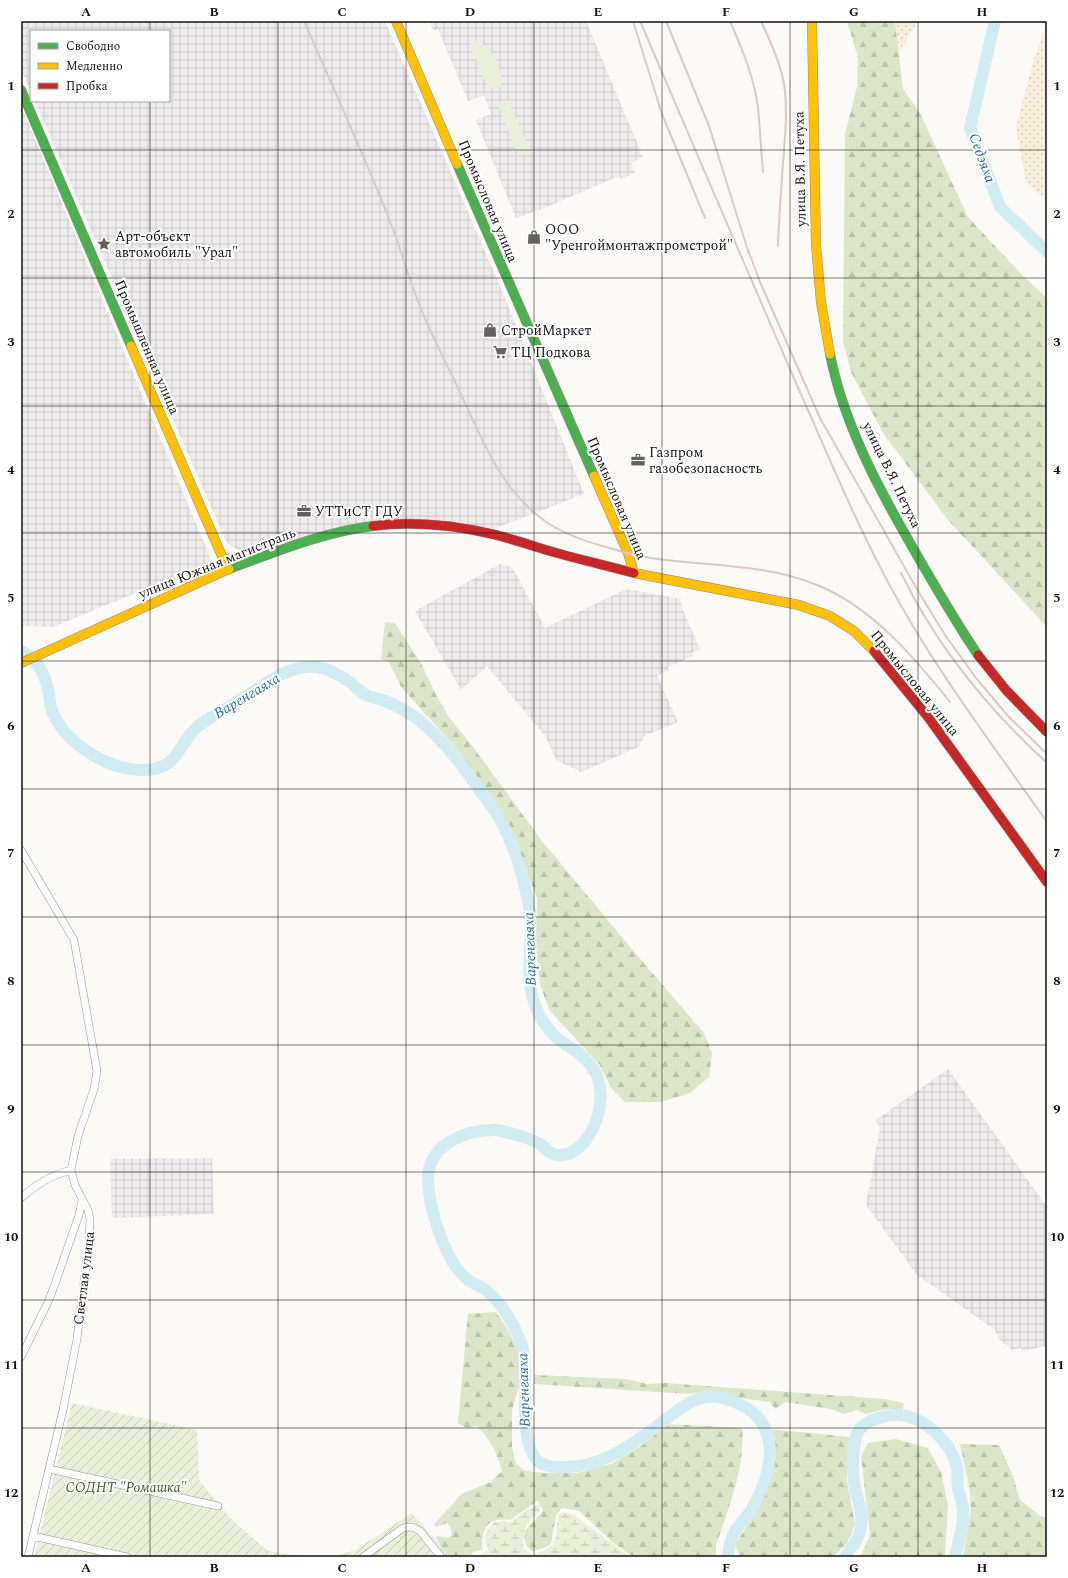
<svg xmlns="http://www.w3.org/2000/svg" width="1068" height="1578" viewBox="0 0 1068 1578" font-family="Spectral,serif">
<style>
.industrial{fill:url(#industrial-grid)}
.grass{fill:#e9efd8}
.forest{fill:url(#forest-firs)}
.wetland{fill:url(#wetland-marsh)}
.sand{fill:url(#sand-dots)}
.garden{fill:url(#garden-furrows)}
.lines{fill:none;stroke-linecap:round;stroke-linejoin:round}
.river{stroke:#d0ebf2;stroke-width:12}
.street-casing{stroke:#969594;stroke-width:8}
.fast-casing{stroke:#8d8c8a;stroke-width:10}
.slow-casing{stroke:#8d8c8a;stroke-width:10}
.jam-casing{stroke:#8d8c8a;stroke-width:10}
.street{stroke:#fffefe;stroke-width:7}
.fast{stroke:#4caf50;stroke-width:9}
.slow{stroke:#ffc107;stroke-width:9}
.jam{stroke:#c62828;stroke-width:9}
.rail{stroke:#d7c8ca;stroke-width:2}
.grid{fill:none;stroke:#101010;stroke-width:1;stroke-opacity:0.55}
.labels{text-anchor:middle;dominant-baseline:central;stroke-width:4;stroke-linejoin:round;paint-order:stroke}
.street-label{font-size:14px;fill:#101010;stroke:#fff}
.poi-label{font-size:14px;fill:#101010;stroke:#fff;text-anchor:start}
.park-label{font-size:14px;font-style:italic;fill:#3a6226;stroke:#fff}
.water-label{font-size:15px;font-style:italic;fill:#247497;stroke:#fff}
.neatline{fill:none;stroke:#101010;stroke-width:1.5}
.grid-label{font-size:13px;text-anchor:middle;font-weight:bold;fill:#101010}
</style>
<defs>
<pattern id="industrial-grid" width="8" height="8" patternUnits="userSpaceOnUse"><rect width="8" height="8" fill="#eeebec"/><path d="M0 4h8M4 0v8" fill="none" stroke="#cbc8c9"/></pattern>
<pattern id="forest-firs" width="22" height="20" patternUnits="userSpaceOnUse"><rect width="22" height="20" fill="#dae6c7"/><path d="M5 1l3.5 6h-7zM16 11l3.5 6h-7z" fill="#bac4aa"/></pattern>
<pattern id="wetland-marsh" width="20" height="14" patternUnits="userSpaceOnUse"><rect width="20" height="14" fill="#e9efd8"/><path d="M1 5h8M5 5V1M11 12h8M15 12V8" fill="none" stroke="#c7ccb8"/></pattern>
<pattern id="sand-dots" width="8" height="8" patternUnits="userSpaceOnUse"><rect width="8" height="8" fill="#f8eedb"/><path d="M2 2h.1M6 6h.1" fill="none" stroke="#d4cbbb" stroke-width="1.8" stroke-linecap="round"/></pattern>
<pattern id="garden-furrows" width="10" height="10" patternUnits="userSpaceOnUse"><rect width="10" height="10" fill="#e9efd8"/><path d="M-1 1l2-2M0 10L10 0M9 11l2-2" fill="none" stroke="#c7ccb8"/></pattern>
</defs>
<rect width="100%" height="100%" fill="#fcfaf6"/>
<path class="industrial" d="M21,21H385L500,286L584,494L494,529L455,521L430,519L259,551L250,552L241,551L229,545L225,539L35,101H169V31H31V92L21,69Z
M429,21H586L643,157L631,163L635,173L621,179L619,176L547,207L516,218L476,120L491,114L484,95L468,101L438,29L434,31Z
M21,106L210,557V563L207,569L179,581L172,578L53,627L21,626Z
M500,564L512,567L545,628L626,589L681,599L682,608L700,649L691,653L693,656L668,667L669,670L657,676L678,722L644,736L639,747L581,772L556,760L546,737L487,666L461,690L415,611Z
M948,1069L1047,1207V1351L1045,1346L1022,1351L1021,1348L1012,1350L999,1339L995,1330L917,1275L866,1205L880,1128L876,1120Z
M212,1158L214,1214L112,1218L110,1159Z"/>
<path class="grass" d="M476,41C492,44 504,71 501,86L498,89L490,88L483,78L470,45L471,43Z
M506,100H508L530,150L529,152L518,156L498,104Z"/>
<path class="forest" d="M847,21H895L903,89L920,113L968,217L1023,276L1047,298V627L948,520L883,433L851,372L843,341L845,134L857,87L858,58Z
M385,622L395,623L422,665L436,695L449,717L473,747L542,841L635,953L704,1033L712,1053L709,1077L690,1093L660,1102H625L612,1089L599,1064L550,1011L540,985L536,949L537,898L506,820L484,786L456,748L401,687L389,662L381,659Z
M496,1312L508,1330L518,1351L520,1384L512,1410V1448L516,1464L525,1471L543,1473H577L611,1464L641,1446L668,1424L742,1428C746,1466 728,1509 716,1545V1557H633L615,1544L579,1511L562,1508L556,1515L551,1544L544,1548L532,1551C525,1546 523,1539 525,1531L543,1511L539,1502L537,1501L510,1520C486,1517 482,1528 482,1550L473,1552L470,1557H447L436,1538L437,1536L449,1538L452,1534L451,1528L447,1523L436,1527L434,1524L452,1505L461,1494L491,1482L502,1471C498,1456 490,1436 476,1426L468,1429L458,1423L468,1314Z
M534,1375L626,1379L647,1384L666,1383L885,1399L904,1403L903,1409H886L866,1414L857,1410L844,1414L831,1409L785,1402L775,1409L770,1402L739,1398L707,1391L689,1394L534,1384Z
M769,1429L850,1437L847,1456V1481L855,1524L847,1543L833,1557H740L735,1545C753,1515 775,1483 774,1447C773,1441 771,1434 769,1429Z
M896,1439L928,1448L941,1472L948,1505L945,1557H860L870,1535L861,1456L868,1443Z
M960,1444L999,1445L1013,1476L1020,1500L1039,1515L1047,1518V1557H963L971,1509L969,1486Z"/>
<path class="wetland" d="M539,1504L540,1512C524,1525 523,1528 523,1548L533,1555C565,1542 552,1542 559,1515L563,1512L574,1515L630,1557H476L488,1550C484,1536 484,1533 495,1522L504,1521L511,1523L522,1513Z"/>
<path class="sand" d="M895,21H918L899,53Z
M1047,24V201L1026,182L1016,127L1034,59Z"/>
<path class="garden" d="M72,1403L197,1430L199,1480L232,1520L268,1551L308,1557H34Z
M412,1513L450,1557H333L355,1550Z"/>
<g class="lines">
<path class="river" d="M995,21L970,128L1000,207L1047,252
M21,651C36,657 44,673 48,689C50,697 49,705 53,713C67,748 126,782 163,766C179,759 184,738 197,727C204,721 214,716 222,711C241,699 260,687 279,675C308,662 325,664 351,683C355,686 358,690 363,693C369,698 378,698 385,701C396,705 409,713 419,720C439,736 456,757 471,778C480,791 490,803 498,816C514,843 525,881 530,912C534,943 523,975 535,1005C540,1019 550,1033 562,1042C568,1047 576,1050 581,1055C600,1071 603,1088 599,1111C595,1129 582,1154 561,1155C551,1156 548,1150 541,1145C536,1141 526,1138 520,1136C513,1134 504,1131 497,1130C467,1129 429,1143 428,1178C428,1205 444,1260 466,1278C472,1283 479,1286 486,1290C498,1300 507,1313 514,1327C517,1334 521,1341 523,1349C529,1377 517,1444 539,1462C546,1467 553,1467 561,1467C602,1469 634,1443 665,1420C677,1411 691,1399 706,1397C718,1395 732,1400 743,1406C760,1415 769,1430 770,1450C771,1469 761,1493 752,1509C748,1516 742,1521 737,1528C731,1536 729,1547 728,1557
M845,1557C852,1547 860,1538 861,1525C864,1509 855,1496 854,1481C852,1469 853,1439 859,1430C867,1420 883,1416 895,1415C921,1413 952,1442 957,1468C958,1474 957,1482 958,1489C960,1497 963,1504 963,1512C964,1527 958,1543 955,1557"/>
<defs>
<path id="street" d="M21,850L74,940L97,1071L94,1089L78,1136L71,1170L75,1185L88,1210L90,1220L89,1241L77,1339L63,1410L28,1557
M21,1198C35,1185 52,1175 71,1170
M21,1357L48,1302L55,1284L79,1215L82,1200
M49,1469L218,1506
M33,1536L127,1557
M363,1557L403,1528C410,1526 414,1527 420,1531L441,1557"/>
<path id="fast" d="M21,90L131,346
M457,164L594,476
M830,354C845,431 886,502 925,569C942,598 959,627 978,655
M229,569C276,552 323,532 373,526"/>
<path id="slow" d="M396,21L457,164
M812,21L816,245L821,302L830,354
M131,346L228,570
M594,476L628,553L634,573
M634,573L799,605L830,616L854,631L874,651
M21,663L229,569"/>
<path id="jam" d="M373,526C412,521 454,525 492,534C514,539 535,547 557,553C582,560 608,566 634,573
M874,651L928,717L1047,882
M978,655L1006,690L1047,732"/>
</defs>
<use href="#street" class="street-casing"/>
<use href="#fast" class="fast-casing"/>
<use href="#slow" class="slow-casing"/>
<use href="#jam" class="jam-casing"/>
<use href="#street" class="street"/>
<use href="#fast" class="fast"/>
<use href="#slow" class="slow"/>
<use href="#jam" class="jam"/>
<path class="rail" d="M304,21C334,90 366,159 393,229C402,252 408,277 418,301C430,333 446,363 461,394C482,440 502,491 545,521C563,534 584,541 606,547C625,553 645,558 666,560C716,566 769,565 817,585C872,607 914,657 950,702
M633,21L662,114L705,218
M640,21C692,142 743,262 796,383C826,450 854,519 889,584C934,668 992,744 1047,822
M666,21L709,126L749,254
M730,21C742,49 754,77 758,107C760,128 761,151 763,172
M761,21C770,41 780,62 784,84C788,110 785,137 783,163C781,191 779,218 778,246
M748,250L760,282L820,418L918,591L945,635L976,678L1008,716L1047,754
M901,573C936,645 988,709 1047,763"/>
</g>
<path class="grid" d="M150,21V31M278,21V1557M406,21V1557M534,21V1557M662,21V1557M790,21V1557M918,21V1557M150,101V1557M21,150H1047M21,278H1047M21,406H1047M21,533H1047M21,661H1047M21,789H1047M21,917H1047M21,1045H1047M21,1172H1047M21,1300H1047M21,1428H1047"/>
<defs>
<symbol id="shop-bare" viewBox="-9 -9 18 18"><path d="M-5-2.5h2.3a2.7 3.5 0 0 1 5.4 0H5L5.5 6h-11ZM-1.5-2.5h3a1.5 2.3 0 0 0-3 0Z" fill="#636260" stroke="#fff" stroke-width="2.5" paint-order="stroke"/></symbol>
<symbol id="sight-bare" viewBox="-9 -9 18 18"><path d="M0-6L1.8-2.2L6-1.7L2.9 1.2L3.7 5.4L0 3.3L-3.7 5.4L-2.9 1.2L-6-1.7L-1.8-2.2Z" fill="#636260" stroke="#fff" stroke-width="2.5" paint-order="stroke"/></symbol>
<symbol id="supermarket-bare" viewBox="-9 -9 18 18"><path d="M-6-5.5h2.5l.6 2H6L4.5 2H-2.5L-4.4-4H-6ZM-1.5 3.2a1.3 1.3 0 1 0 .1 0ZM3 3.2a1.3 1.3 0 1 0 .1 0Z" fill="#636260" stroke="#fff" stroke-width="2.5" paint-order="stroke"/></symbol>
<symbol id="office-bare" viewBox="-9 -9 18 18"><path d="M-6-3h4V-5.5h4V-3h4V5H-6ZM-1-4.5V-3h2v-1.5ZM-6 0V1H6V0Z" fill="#636260" stroke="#fff" stroke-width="2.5" paint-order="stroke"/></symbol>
</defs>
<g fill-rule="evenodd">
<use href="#shop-bare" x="524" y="227" width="20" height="20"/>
<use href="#sight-bare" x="94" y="234" width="20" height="20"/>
<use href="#shop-bare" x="480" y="320" width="20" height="20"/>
<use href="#supermarket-bare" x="490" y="342" width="20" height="20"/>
<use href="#office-bare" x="628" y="450" width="20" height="20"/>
<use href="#office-bare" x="294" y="501" width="20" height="20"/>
</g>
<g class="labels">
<g class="street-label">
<text transform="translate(800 169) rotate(-91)">улица В.Я. Петуха</text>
<text transform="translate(488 201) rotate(67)">Промысловая улица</text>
<text transform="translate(147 347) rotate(67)">Промышленная улица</text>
<text transform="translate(892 475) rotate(64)">улица В.Я. Петуха</text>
<text transform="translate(617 498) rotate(67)">Промысловая улица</text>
<text transform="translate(217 563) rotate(-22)">улица Южная магистраль</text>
<text transform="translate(915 683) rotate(51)">Промысловая улица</text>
<text transform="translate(84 1278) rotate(-83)">Светлая улица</text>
</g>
<g class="poi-label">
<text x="545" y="229">ООО<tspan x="545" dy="16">"Уренгоймонтажпромстрой"</tspan></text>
<text x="115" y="236">Арт-объект<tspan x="115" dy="16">автомобиль "Урал"</tspan></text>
<text x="501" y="330">СтройМаркет</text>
<text x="511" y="352">ТЦ Подкова</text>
<text x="649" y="452">Газпром<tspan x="649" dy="16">газобезопасность</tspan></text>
<text x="315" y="511">УТТиСТ ГДУ</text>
</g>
<g class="park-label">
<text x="126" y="1487">СОДНТ "Ромашка"</text>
</g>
<g class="water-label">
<text transform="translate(982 158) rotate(70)">Седэяха</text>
<text transform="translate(247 696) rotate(-31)">Варенгаяха</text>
<text transform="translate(530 949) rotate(-92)">Варенгаяха</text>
<text transform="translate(524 1390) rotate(-92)">Варенгаяха</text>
</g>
</g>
<rect width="1068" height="1578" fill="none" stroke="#ffffff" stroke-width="44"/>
<rect x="30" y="30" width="140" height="72" fill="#ffffff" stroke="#9f9f9f"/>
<rect x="38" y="43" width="20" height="6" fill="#4caf50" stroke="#9f9f9f"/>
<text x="66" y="50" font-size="12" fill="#101010">Свободно</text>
<rect x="38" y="63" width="20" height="6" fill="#ffc107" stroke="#9f9f9f"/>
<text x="66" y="70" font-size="12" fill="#101010">Медленно</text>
<rect x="38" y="83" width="20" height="6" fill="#c62828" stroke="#9f9f9f"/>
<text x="66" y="90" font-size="12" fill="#101010">Пробка</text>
<rect x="22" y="22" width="1024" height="1534" class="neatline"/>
<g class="grid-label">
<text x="86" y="16">A</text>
<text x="214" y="16">B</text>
<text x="342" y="16">C</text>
<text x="470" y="16">D</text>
<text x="598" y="16">E</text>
<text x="726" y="16">F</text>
<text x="854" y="16">G</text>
<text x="982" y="16">H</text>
<text x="11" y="90">1</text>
<text x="1057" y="90">1</text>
<text x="11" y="218">2</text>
<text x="1057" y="218">2</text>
<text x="11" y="346">3</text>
<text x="1057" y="346">3</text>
<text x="11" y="474">4</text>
<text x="1057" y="474">4</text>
<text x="11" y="602">5</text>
<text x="1057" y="602">5</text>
<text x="11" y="730">6</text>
<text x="1057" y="730">6</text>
<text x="11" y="857">7</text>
<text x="1057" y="857">7</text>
<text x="11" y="985">8</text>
<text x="1057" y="985">8</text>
<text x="11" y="1113">9</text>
<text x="1057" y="1113">9</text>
<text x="11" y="1241">10</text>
<text x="1057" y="1241">10</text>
<text x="11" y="1369">11</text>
<text x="1057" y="1369">11</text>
<text x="11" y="1497">12</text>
<text x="1057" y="1497">12</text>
<text x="86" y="1572">A</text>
<text x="214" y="1572">B</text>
<text x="342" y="1572">C</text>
<text x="470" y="1572">D</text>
<text x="598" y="1572">E</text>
<text x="726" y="1572">F</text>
<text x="854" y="1572">G</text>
<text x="982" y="1572">H</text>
</g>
</svg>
